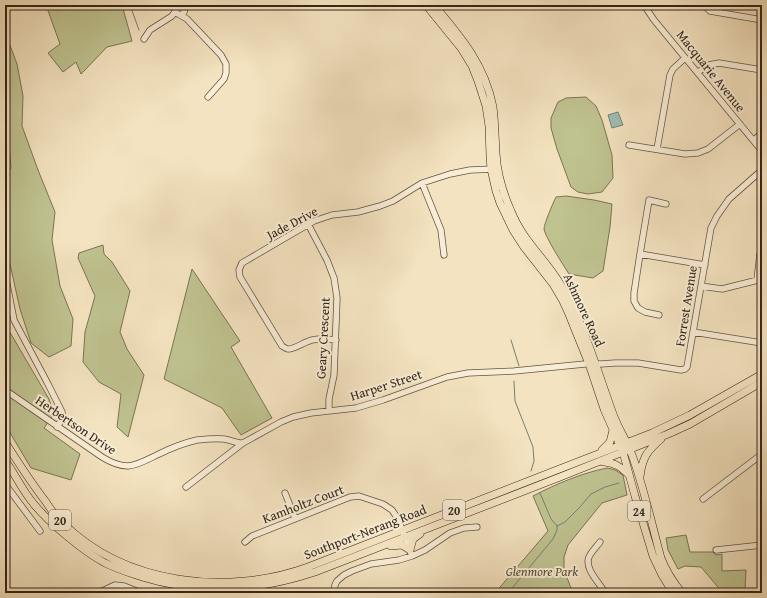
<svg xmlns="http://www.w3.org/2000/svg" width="767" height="598" viewBox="0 0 767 598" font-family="'Gentium Book Plus',serif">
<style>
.green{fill:#bfc390;stroke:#7a7454}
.water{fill:#9cbeb4;stroke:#728175}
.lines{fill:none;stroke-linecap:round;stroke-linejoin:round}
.stream{stroke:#728175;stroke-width:1}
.minor-casing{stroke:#645441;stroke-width:7}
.major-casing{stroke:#342517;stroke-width:8}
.minor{stroke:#f8edd6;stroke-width:5.5}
.major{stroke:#f4e3c0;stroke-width:7}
.labels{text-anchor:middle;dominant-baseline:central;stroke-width:4;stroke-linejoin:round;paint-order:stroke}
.shield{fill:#f8edd6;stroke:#6f6150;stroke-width:1}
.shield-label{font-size:12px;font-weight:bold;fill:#342517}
.street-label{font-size:13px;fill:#342517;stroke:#f8edd6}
.park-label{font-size:13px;font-style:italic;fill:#574c35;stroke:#f8edd6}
</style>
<rect width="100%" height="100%" fill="#f4e3c0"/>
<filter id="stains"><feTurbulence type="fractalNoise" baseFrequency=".005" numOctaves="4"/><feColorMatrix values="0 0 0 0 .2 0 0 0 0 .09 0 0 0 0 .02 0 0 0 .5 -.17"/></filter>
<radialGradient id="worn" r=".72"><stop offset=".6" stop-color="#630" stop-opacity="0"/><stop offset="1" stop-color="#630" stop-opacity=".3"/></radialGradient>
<path class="green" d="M46,5H122L132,41L107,47L81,74L76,62L63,72L48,53L60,44Z
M5,32L17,64L23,96L22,126L38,170L55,212L52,240L60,286L73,319L71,346L49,357L31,343L20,309L5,242V176L11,168L6,110L5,105Z
M586,97L596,106L602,120L612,155L613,178L602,192L588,194L578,192L571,187L557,149L551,128V118L558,102L566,98Z
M566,196L594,200L612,204L610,227L603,271L593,278L569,274C564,266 545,237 544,229C544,224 553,203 556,197Z
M103,245L104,254L112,262L130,291L120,332L127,349L144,375L128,437L117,427L121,394L99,382L83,362L85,332L95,296L78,258L79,253Z
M192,269L240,341L231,347L272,418L241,435L222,408L164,379Z
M5,328L8,329L49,399L54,414L44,428L80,454L71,480L31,468L9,431L5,427Z
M607,468L615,470L623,475L627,495L602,503L568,545L564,557V570L573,593H495L548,531L533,496C556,484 582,473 607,468Z
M686,535L690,552H713L716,555L722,554V571L746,570L745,590L746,593H723L701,567L685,566L678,569L668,550L666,538Z"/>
<path class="water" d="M618,112L623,125L612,128L608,115Z"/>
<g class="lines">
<path class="stream" d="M130,5L139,30
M511,340L519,366
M514,381L515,401L533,447L534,461L531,471
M557,526L565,522L579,508L591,494L605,487L619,483
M508,593L553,539L557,530V526L551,519L540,493"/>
<defs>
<path id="minor" d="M644,5L654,20L762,151
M706,5L707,8L710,11L762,20
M175.5 10a4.5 4.5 0 1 1 9 0a4.5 4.5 0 1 1-9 0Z
M180,15L187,19L221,55L226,64V73L224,79L208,97
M144,39L150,30L172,16L176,10
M698,72L709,65L719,63L762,70
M754,140L762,133
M629,145L685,154L698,153L708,149L740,124
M657,149L670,75L673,69L685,58
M422,183L441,230L444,255
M308,224L327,260L334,278L337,298L334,375L329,399V411
M640,254L705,265
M5,274L14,320L48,384L62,412V419L57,427
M757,280L760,254L762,250
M701,286L722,289L762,279
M659,315L645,312L638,308L634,301V293L640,254L649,200L666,204
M693,332L762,343
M336,340C328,339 320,338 312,340C306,341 293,350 288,349C287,349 282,346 282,346L240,277L239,270L242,263L314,221L332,215L358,212L380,206L393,201L422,183L450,174L470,170L494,169
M5,390L102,457C110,462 119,466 128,466C139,465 150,458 159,454C171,448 184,443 197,440C206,439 216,438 224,439C231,440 236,443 242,443
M5,484L40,531
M186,487L243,443L281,422L293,417L311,413L356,408L383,400L447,377L468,373L514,371L585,364H601L615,363H638L681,370L685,369L687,367L711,228L717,216L729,199L762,170
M285,493L295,518
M703,499L762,454
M245,542L252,536L350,497L359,496L383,504L392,510L398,519L412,556
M600,542C597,546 591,552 589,557C584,569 600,583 605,593
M716,550L762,545
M5,588L11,593
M98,593L115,585L124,586L142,593
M334,593L335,585L337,581L344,575L352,571L371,564L399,560L412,556L425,550L450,533L464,528L477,527"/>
<path id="major" d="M426,5L461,48L472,66L478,81L486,106L489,126L490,156L491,169L496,191L500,203L513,230L524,247L553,284L563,301L568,312L589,364L604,409L623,452L635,496L653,556L662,575L673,593
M434,5C461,37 485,65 493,107C495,122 495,137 496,153C497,173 503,193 511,211C523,242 550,263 565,292C586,330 598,373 613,414C618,428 627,441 632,455C644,488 652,525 661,558C666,571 673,582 682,593
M5,442C18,462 31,483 46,502C51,510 56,517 63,523C125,585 228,596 308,567L652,433L690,415L762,374
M602,450L610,442L613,430
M5,460C15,474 22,490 33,503C43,516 56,527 68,537C80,547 92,556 105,563C117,569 130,573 142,577C200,595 258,591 315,572L560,477L668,434L690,424L762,382
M600,461C615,464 618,464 629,475
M640,477C642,458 647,451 661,439
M391,546L402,545L410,550L413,539L420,534"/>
</defs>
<use href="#minor" class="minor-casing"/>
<use href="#major" class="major-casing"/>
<use href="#minor" class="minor"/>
<use href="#major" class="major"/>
</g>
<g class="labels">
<g class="shield">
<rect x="443" y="500" width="22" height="20" rx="3"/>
<rect x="628" y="501" width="22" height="20" rx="3"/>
<rect x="49" y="510" width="22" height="20" rx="3"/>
</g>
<g class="shield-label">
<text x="454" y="510">20</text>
<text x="639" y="511">24</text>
<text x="60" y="520">20</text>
</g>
<g class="street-label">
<text transform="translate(711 71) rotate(51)">Macquarie Avenue</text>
<text transform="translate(292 223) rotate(-28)">Jade Drive</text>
<text transform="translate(686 306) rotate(-81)">Forrest Avenue</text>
<text transform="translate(584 310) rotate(65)">Ashmore Road</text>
<text transform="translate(323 338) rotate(-87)">Geary Crescent</text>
<text transform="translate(386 385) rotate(-18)">Harper Street</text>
<text transform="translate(76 425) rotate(34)">Herbertson Drive</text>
<text transform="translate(303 504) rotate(-21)">Kamholtz Court</text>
<text transform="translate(365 532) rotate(-21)">Southport-Nerang Road</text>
</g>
<g class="park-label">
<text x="542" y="571">Glenmore Park</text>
</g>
</g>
<rect width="767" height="598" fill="none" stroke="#f4e3c0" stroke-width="20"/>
<rect x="6" y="6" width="755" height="586" fill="none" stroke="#342517" stroke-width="2"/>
<rect x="10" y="10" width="747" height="578" fill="none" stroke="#342517"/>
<rect width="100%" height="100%" filter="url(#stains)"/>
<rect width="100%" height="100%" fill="url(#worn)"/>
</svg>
